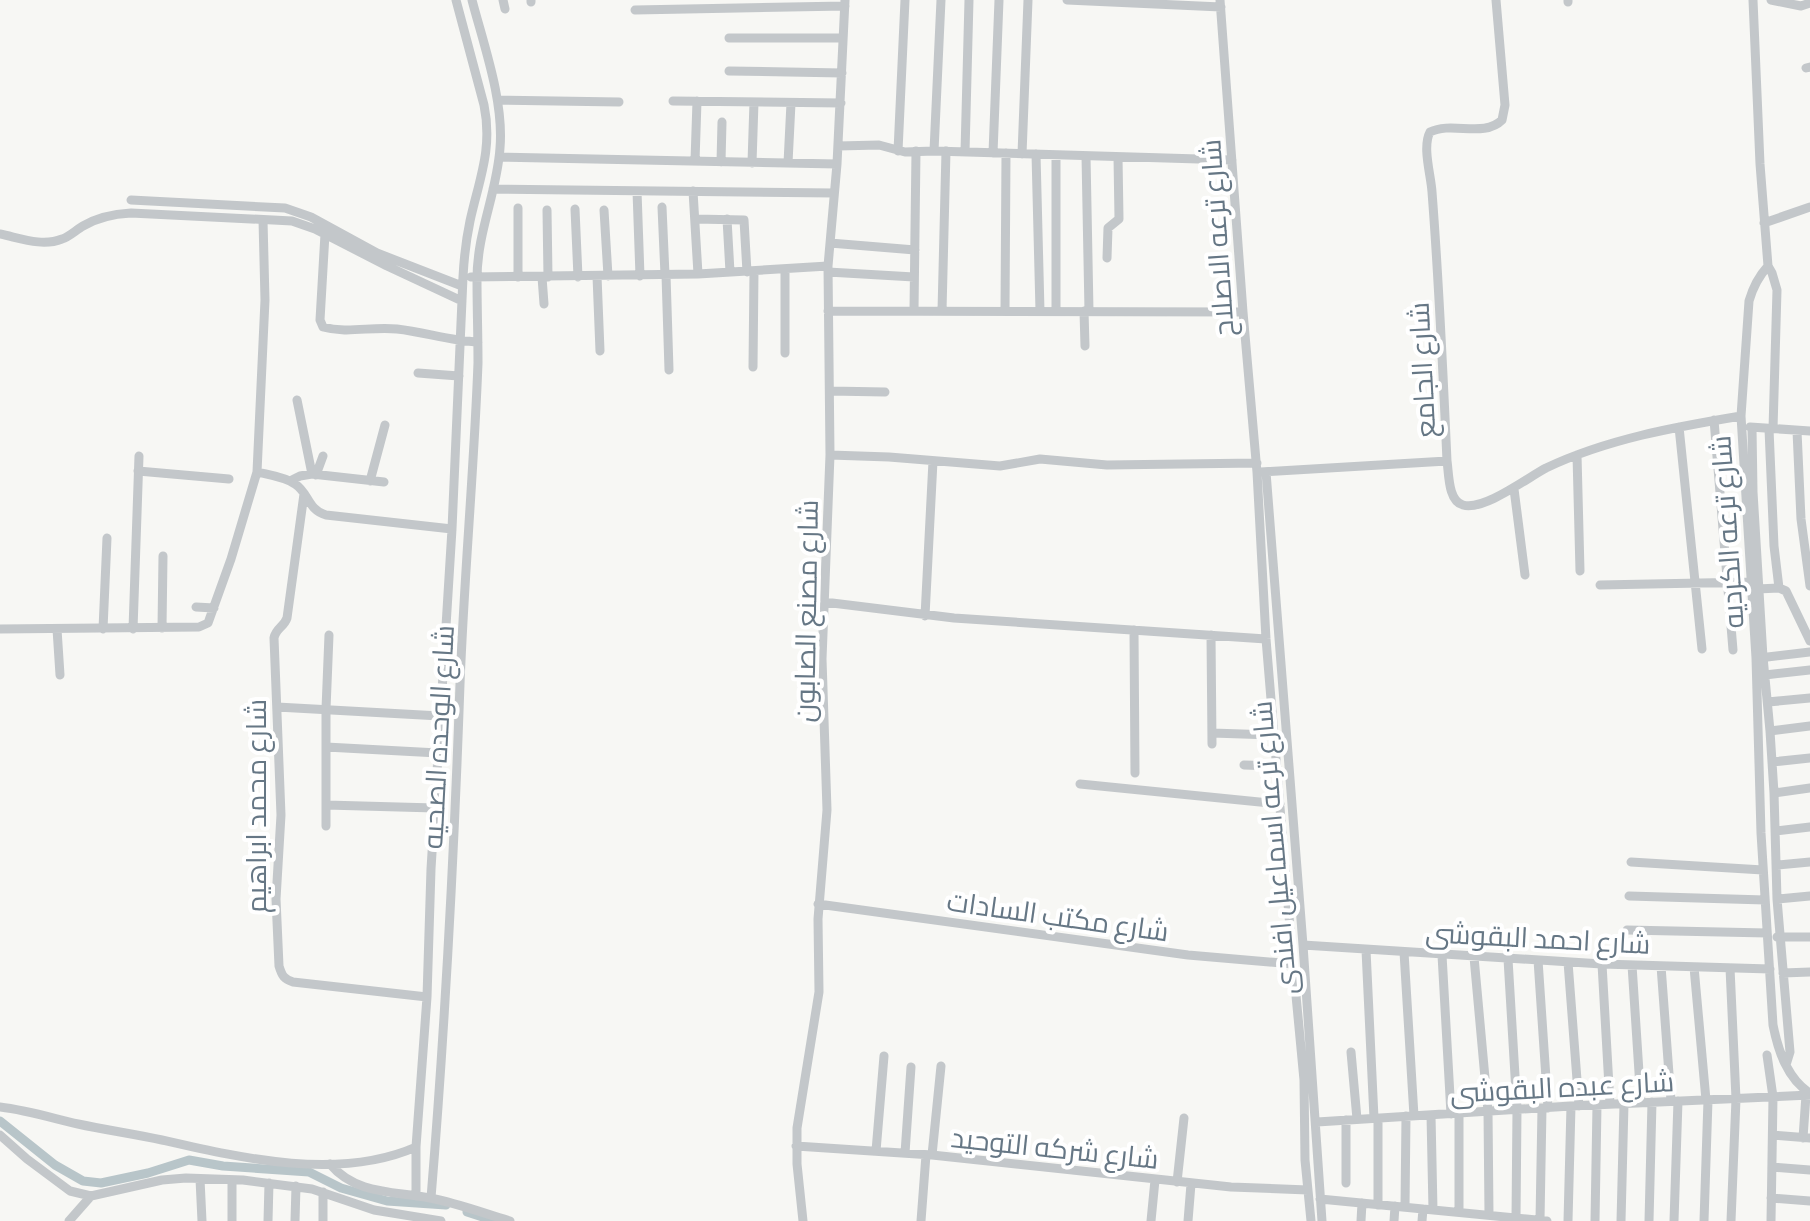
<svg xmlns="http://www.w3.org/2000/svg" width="1810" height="1221" viewBox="0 0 1810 1221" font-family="Barlow,Cairo,sans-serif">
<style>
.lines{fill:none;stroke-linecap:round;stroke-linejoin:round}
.canal{stroke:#b8c5c9;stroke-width:9}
.street{stroke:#c3c7ca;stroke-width:9}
.labels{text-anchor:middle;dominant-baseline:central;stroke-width:8;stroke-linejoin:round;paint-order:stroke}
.street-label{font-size:28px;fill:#667785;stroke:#fff}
</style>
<rect width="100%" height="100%" fill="#f7f7f4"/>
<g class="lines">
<path class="canal" d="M0,1121L55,1165L83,1181L101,1183L148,1173L189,1160L223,1166L309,1172L341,1188L387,1201L446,1205
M467,1212L495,1221"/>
<path class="street" d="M503,0L505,9
M531,0V2
M1067,0L1221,7
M1220,0L1243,312L1257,472L1266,639L1293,964L1304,1080L1305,1160L1311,1221
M1496,0L1505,105L1502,120C1484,138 1452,121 1430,132C1422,147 1431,175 1432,192C1439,282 1443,371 1447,461C1449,474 1448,501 1463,505C1484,511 1527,478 1546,468C1607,439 1675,427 1741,416
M1568,0V2
M1753,0L1760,164L1768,266C1758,277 1753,287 1749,301L1741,416L1756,658L1761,833L1773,1025C1778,1050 1787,1079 1810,1093
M1771,0L1801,6L1810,3
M635,10L845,6
M729,38H843
M1806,68L1810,67
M729,71L842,73
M498,100L619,102
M673,101L841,103
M838,146L879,145L905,152L934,151L1232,160
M898,151L905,0
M934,151L941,0
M965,152L969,0
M993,153L999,0
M1022,154L1028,0
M1036,154L1040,311
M1056,155V311
M1086,156L1089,311
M500,157L837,164
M695,161L697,101
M721,162L722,122
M752,163L754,102
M788,163L791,103
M493,189L834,193
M637,191L640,276
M693,191L698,274
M131,200L285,208L311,217L377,253L462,286
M662,207L665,275
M518,208V277
M575,209L578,277
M547,210L548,277
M604,210L608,276
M695,219L744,220L747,272
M727,219L730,272
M1764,223L1810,207
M0,234C20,238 42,247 62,239C69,237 76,230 83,226C98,217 113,214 131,213L292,221L315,229L387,266L462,301
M325,234L320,320L323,327C348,334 372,326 397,329C425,332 450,341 478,342
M830,243L915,250
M1107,258L1108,228L1119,219L1118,157
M1768,266L1772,273L1777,290L1773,429
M828,272L914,277
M666,275L669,370
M597,276L600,351
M471,277L698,274L828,266
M542,277L544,304
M828,311L1243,312
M914,311L916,151
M942,311L946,151
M1005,311L1006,153
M1084,311L1085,346
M785,353V269
M753,367L754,271
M418,373L459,376
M830,391L885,392
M297,400L312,474
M1714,420L1733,650
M1679,427L1702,649
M1750,427L1810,431
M1752,428L1753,492L1763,657L1770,731L1774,793L1777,899L1790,1052L1786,1065
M1769,429L1774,546L1779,588
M1797,431L1801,519L1810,586
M830,455L889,457L1000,466L1040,459L1107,465L1257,463
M1577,455L1580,571
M138,471L229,479
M257,472C269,475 285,477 295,484C309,493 307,509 326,515L452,529
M1261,472L1447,461
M1266,472L1303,945L1322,1221
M316,475L323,456
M290,481L300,476L312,474L384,482
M370,481L385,425
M1514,489L1525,575
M304,494L287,618C284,627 276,628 274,638L281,815L276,899L279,966C282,976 284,979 293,982L427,997
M1600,585L1751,582
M1757,589L1779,588L1786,591L1810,641
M824,602L954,618L1266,639
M196,607L214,608
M925,616L933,461
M162,628L163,556
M0,629L199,627L208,623L231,559L257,472L265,300L263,220
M57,629L60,675
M103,629L107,538
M133,629L139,456
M1134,630L1135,773
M1211,635L1212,744
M1759,658L1810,652
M1765,675L1810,670
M1768,702L1810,698
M277,707L440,716
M1770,731L1810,726
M1212,733L1274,735
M326,747L438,753
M1772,762L1810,758
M1244,765L1276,766
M1080,784L1280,804
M1774,793L1810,788
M326,805L435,808
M326,826V709L329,635
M1776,831L1810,827
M1631,862L1763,870
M1777,865L1810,862
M1629,896L1765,900
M1777,899L1810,896
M818,904L1188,955L1293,964
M1627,930L1767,933
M1777,937H1810
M1303,945L1602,964L1770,969
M1366,950L1374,1118
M1404,952L1414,1116
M1442,955L1451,1114
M1474,957L1488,1111L1489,1215
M1508,959L1517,1109L1516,1218
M1538,960L1548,1108
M1568,962L1579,1106
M1602,964L1610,1104
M1632,965L1641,1103
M1661,966L1671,1101
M1694,967L1706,1100
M1730,968L1736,1099L1731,1221
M1783,973L1810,972
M1351,1052L1357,1119
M1767,1055L1773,1097L1771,1221
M0,1107C26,1110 52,1118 78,1124C106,1130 134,1134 162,1140C241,1158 339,1181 416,1147
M1431,1115L1433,1210
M1378,1118V1205
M1317,1122L1571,1106L1810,1095
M0,1135L27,1159L70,1191L91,1196L162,1180L186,1178L243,1180L312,1189L374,1210L441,1221
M1773,1135L1810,1138
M1803,1138L1806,1095
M796,1146L932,1155L1231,1187L1308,1190
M876,1151L884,1056
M905,1153L911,1067
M932,1155L941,1066
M330,1164C356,1195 394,1191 430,1198C457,1203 483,1213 510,1221
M1772,1167L1810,1170
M200,1179L202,1221
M232,1180V1221
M1177,1182L1184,1118
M1346,1183V1120
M416,1196V1147L427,997L431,869L452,529L463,277C464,258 466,240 470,221C479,180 493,149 484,105L456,0
M431,1198C445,1027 454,856 460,684C464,577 474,470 478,363C478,335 477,307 477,279C477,232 497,193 500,148C504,101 484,46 472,0
M1771,1198L1810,1201
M1320,1199L1547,1221
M1405,1207L1406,1116
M1459,1212V1113
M1540,1220L1542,1108
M69,1221L91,1196
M268,1221L269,1183
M295,1221L296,1186
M323,1221V1192
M803,1221L797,1164V1128L819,992L818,919L827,810L822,659L830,455L828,266L837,164L845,0
M921,1221L926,1155
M1151,1221L1155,1180
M1188,1221L1191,1184
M1361,1221L1362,1203
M1394,1221L1395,1206
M1422,1221L1423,1209
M1568,1221L1571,1106
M1595,1221L1597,1105
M1621,1221L1624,1104
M1649,1221L1652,1102
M1674,1221L1678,1101
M1704,1221L1708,1100"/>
</g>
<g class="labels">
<g class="street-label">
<text transform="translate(1216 238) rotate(-94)">شارع ترعه الاصلاح</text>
<text transform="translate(1421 370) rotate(-93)">شارع الجامع</text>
<text transform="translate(1726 532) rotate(-94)">شارع ترعه الكرديه</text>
<text transform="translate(805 611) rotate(-89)">شارع مصنع الصابون</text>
<text transform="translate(437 737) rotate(-87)">شارع الوحده الصحيه</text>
<text transform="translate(255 806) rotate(-90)">شارع محمد ابراهيم</text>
<text transform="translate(1273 848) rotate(-95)">شارع ترعه اسماعيل افندى</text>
<text transform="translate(1058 915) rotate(8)">شارع مكتب السادات</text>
<text transform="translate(1538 937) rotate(3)">شارع احمد البقوشى</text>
<text transform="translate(1562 1086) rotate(-3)">شارع عبده البقوشى</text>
<text transform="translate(1055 1147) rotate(6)">شارع شركه التوحيد</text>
</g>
</g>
</svg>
